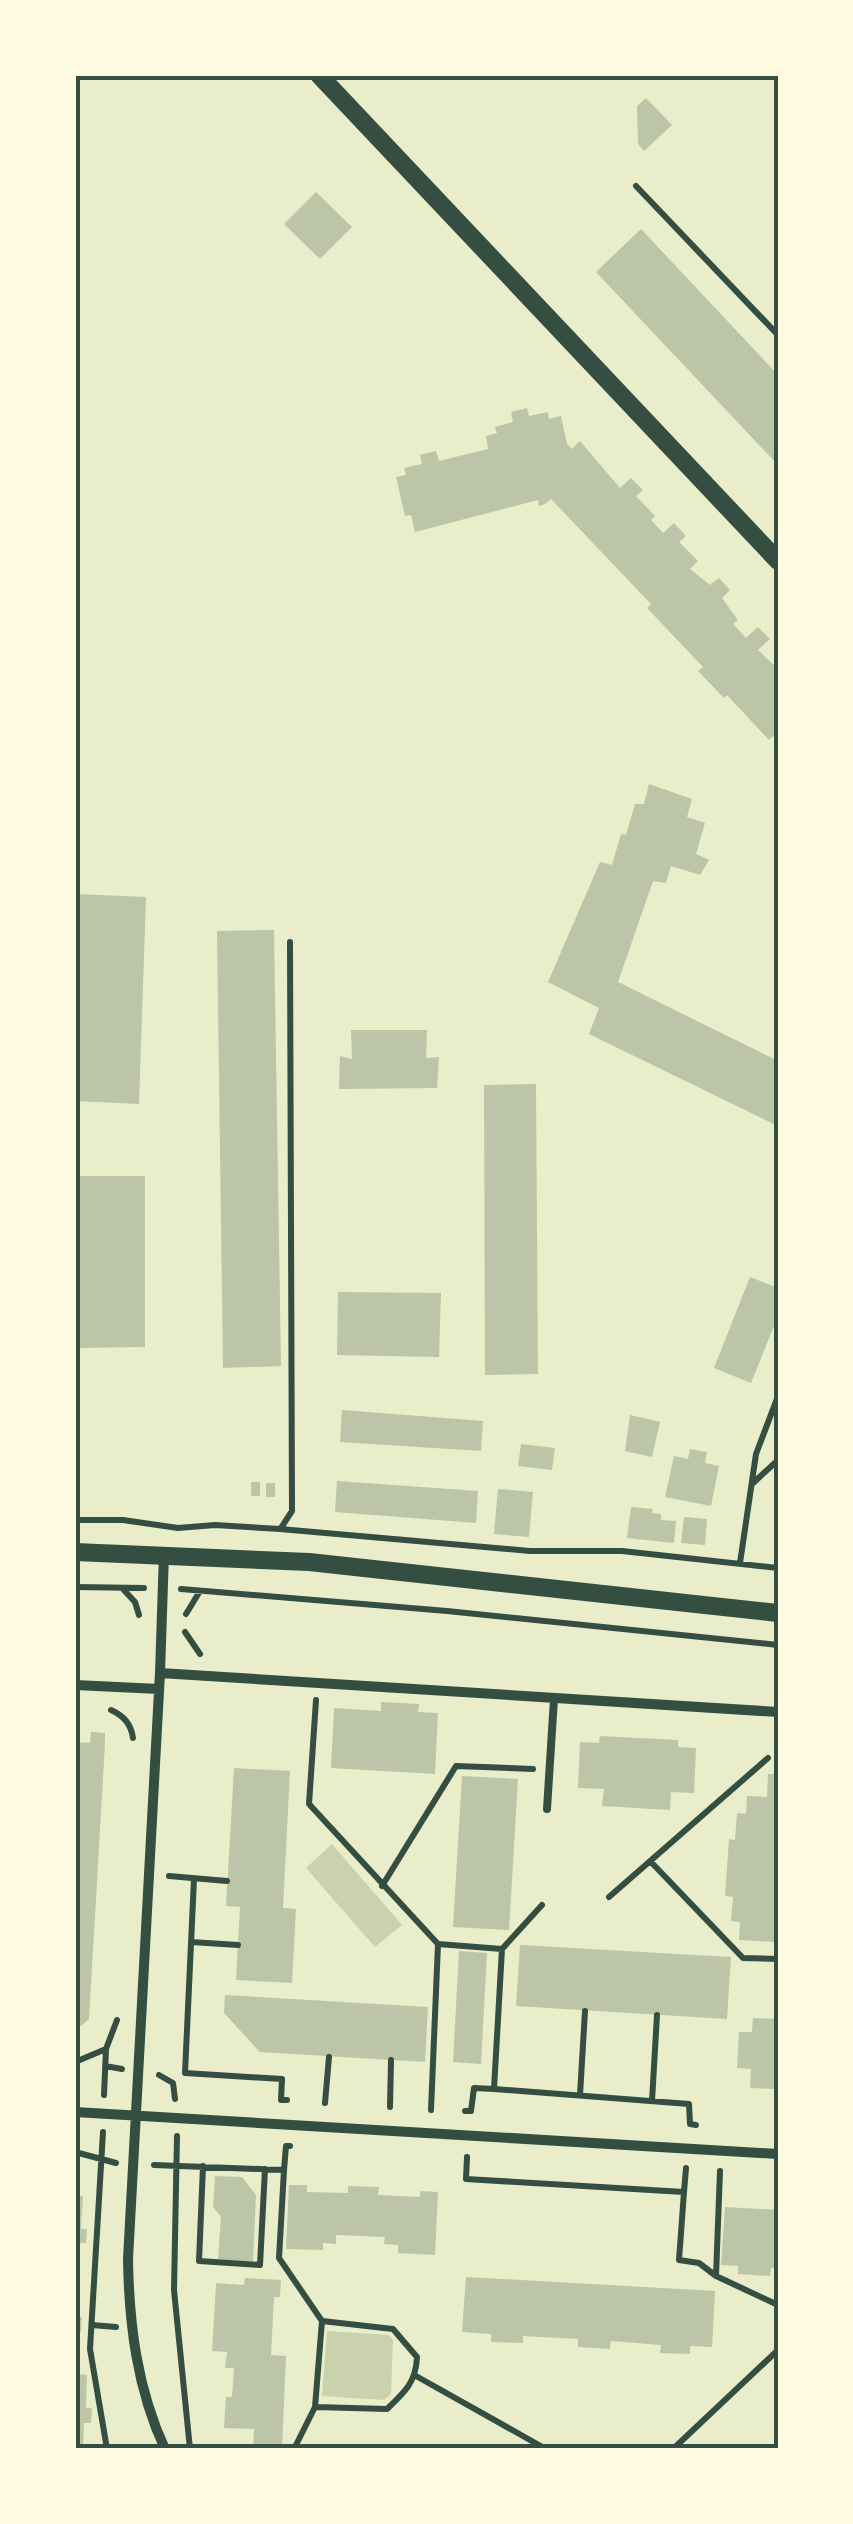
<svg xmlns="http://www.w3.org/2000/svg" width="853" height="2524" viewBox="0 0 853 2524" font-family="'Playfair Display',serif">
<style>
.green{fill:#cad2ad}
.building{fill:#bcc5a7}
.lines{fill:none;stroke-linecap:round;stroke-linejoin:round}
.path{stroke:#344e41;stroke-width:6}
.service{stroke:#344e41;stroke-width:8}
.minor{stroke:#344e41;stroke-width:10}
.tertiary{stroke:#344e41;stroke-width:18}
.neatline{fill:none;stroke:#344e41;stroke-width:4}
</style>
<rect width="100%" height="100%" fill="#e9edc9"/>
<path class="green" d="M332,1844L402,1925L375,1947L306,1868Z
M327,2331L389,2335L393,2340L391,2394L384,2400L322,2396Z"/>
<path class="building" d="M646,98L672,125L644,151L638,144L637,106Z
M316,192L352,227L320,259L284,224Z
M641,229L778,375V465L596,272Z
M527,408L529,416L548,412L549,419L561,416L567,444L572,449L580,441L620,488L631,478L643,490L636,496L655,516L651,520L663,533L674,523L686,536L679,542L698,561L690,569L710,585L719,578L730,590L722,598L738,620L733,624L746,638L758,627L770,639L758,650L778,669V737L775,734L769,740L727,695L724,698L698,671L703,667L647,608L651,604L551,499L545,504L539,506L538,500L415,532L411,515L405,516L396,477L406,475L404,468L422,464L420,455L436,451L439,461L488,449L486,436L497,433L495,427L513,422L511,412Z
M649,784L692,799L687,817L705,823L696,854L709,860L700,875L671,866L666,883L653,881L618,982L778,1061V1126L589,1034L599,1008L548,982L600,862L612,865L621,834L626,835L635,804H644Z
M75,894L146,897L139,1104L75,1101Z
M274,930L281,1366L223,1368L217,931Z
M351,1030H427L426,1058L439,1057L437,1088L339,1089L340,1056L352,1059Z
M536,1084L538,1374L485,1375L484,1085Z
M75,1176H145V1347L75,1348Z
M750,1277L778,1288V1316L751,1383L714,1368Z
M338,1292L441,1293L439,1357L337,1355Z
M342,1410L483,1421L481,1451L340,1442Z
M630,1415L660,1422L652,1457L625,1451Z
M521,1444L555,1448L552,1470L518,1466Z
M690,1449L707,1452L705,1463L719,1466L711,1506L665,1497L674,1456L688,1459Z
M337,1481L478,1491L476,1523L335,1512Z
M251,1482H260V1496H251Z
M266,1483H275V1497H266Z
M498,1489L533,1492L529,1537L494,1534Z
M631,1507L653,1509L652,1513L661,1514V1520L676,1521L674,1543L627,1538Z
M684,1517L707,1519L705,1545L681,1543Z
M381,1702L419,1704L418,1712L438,1713L435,1774L331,1768L334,1708L381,1711Z
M91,1732L105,1733V1744L89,2019L81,2026H75V1742L90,1743Z
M600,1736L678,1740V1747L696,1748L694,1793L671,1792L670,1810L602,1806L604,1789L578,1788L580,1742L599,1743Z
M234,1768L290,1771L283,1908L296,1909L292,1983L236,1980L240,1907L226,1906Z
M768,1774H778V1942L739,1940L740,1922L731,1921L733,1897L725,1896L729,1839L735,1840L737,1813L746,1814L747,1796L767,1797Z
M462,1776L518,1779L509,1930L453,1927Z
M520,1945L731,1957L727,2019L516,2006Z
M459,1951L487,1953L481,2064L453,2062Z
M225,1995L428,2007L425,2062L260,2052L224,2013Z
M753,2018L778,2019V2089L750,2088L751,2069L737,2068L739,2032H752Z
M215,2176L242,2177L256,2195L253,2262L218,2259L221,2217L213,2207Z
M289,2185H307V2192L348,2193V2186L379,2187L378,2195L420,2197V2191L438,2192L435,2255L398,2253V2245L384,2244L385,2237L336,2235V2244L323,2243V2250L286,2249Z
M75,2196H83L81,2229H87L86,2243H80L78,2276H75Z
M725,2207L778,2210V2268H771L770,2276L738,2274V2266L721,2265Z
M466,2277L715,2291L712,2347L690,2346V2354L660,2353L661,2345L611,2341L610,2349L578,2347V2339L523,2336V2343L491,2342V2334L462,2332Z
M245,2278L281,2280L280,2297H274L271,2355L286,2356L282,2449H253L254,2429L224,2428L226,2397H232L234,2368H225L227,2352L212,2351L216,2283L244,2285Z
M75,2317H82L81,2332H75Z
M75,2374L87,2375L86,2408H92L91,2423H84L83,2449H75Z"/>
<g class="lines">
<path class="path" d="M636,186L778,335
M752,1484L778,1460
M75,1520H123L178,1528L215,1525L280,1529L530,1551H622L778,1568
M281,1528L292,1511L290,942
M740,1563L756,1454L778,1396
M75,1587L144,1588
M122,1588L135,1602L139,1615
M181,1589L447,1611L778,1645
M186,1614L200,1591
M185,1632L200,1654
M316,1700L309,1804L438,1944L431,2110
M111,1710C124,1716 131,1724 133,1738
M651,1862L743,1958L778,1959
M169,1876L227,1881
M194,1879L185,2073L282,2079L281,2100H287
M382,1886L456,1766L533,1769
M609,1897L768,1758
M191,1942L238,1945
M438,1944L502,1949L542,1905
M75,2062L106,2049L117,2020
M105,2066L122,2069
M159,2075L173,2083L175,2099
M494,2089L502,1949
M104,2095L106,2049
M580,2095L585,2011
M652,2101L657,2015
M325,2103L329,2057
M390,2107L391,2060
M465,2111H471L474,2088L494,2089L689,2104L690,2124L696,2125
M103,2132L90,2349L107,2449
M177,2136L174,2290L190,2449
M75,2152L116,2163
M467,2157L466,2179L684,2192L679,2260L699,2263L716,2276
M154,2165L284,2170L286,2146H290
M203,2166L199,2261L260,2265L265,2169
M284,2170L279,2258L322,2321L315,2407L387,2409C405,2392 416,2382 417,2357L393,2329L322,2321
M720,2171L716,2276L778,2305
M684,2192L686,2168
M92,2325L116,2327
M416,2376L546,2449
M294,2449L315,2407
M673,2449L778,2350"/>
<path class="service" d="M547,1809L554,1699"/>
<path class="minor" d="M164,1553L160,1673L128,2259C129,2324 137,2389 165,2449
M160,1673L778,1712
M75,1685L159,1689
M75,2112L778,2154"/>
<path class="tertiary" d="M319,75L778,561
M75,1552L309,1562L778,1613"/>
</g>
<rect width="853" height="2524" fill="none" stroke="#fefae0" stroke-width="155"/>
<rect x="78" y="78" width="698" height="2368" class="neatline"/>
</svg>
